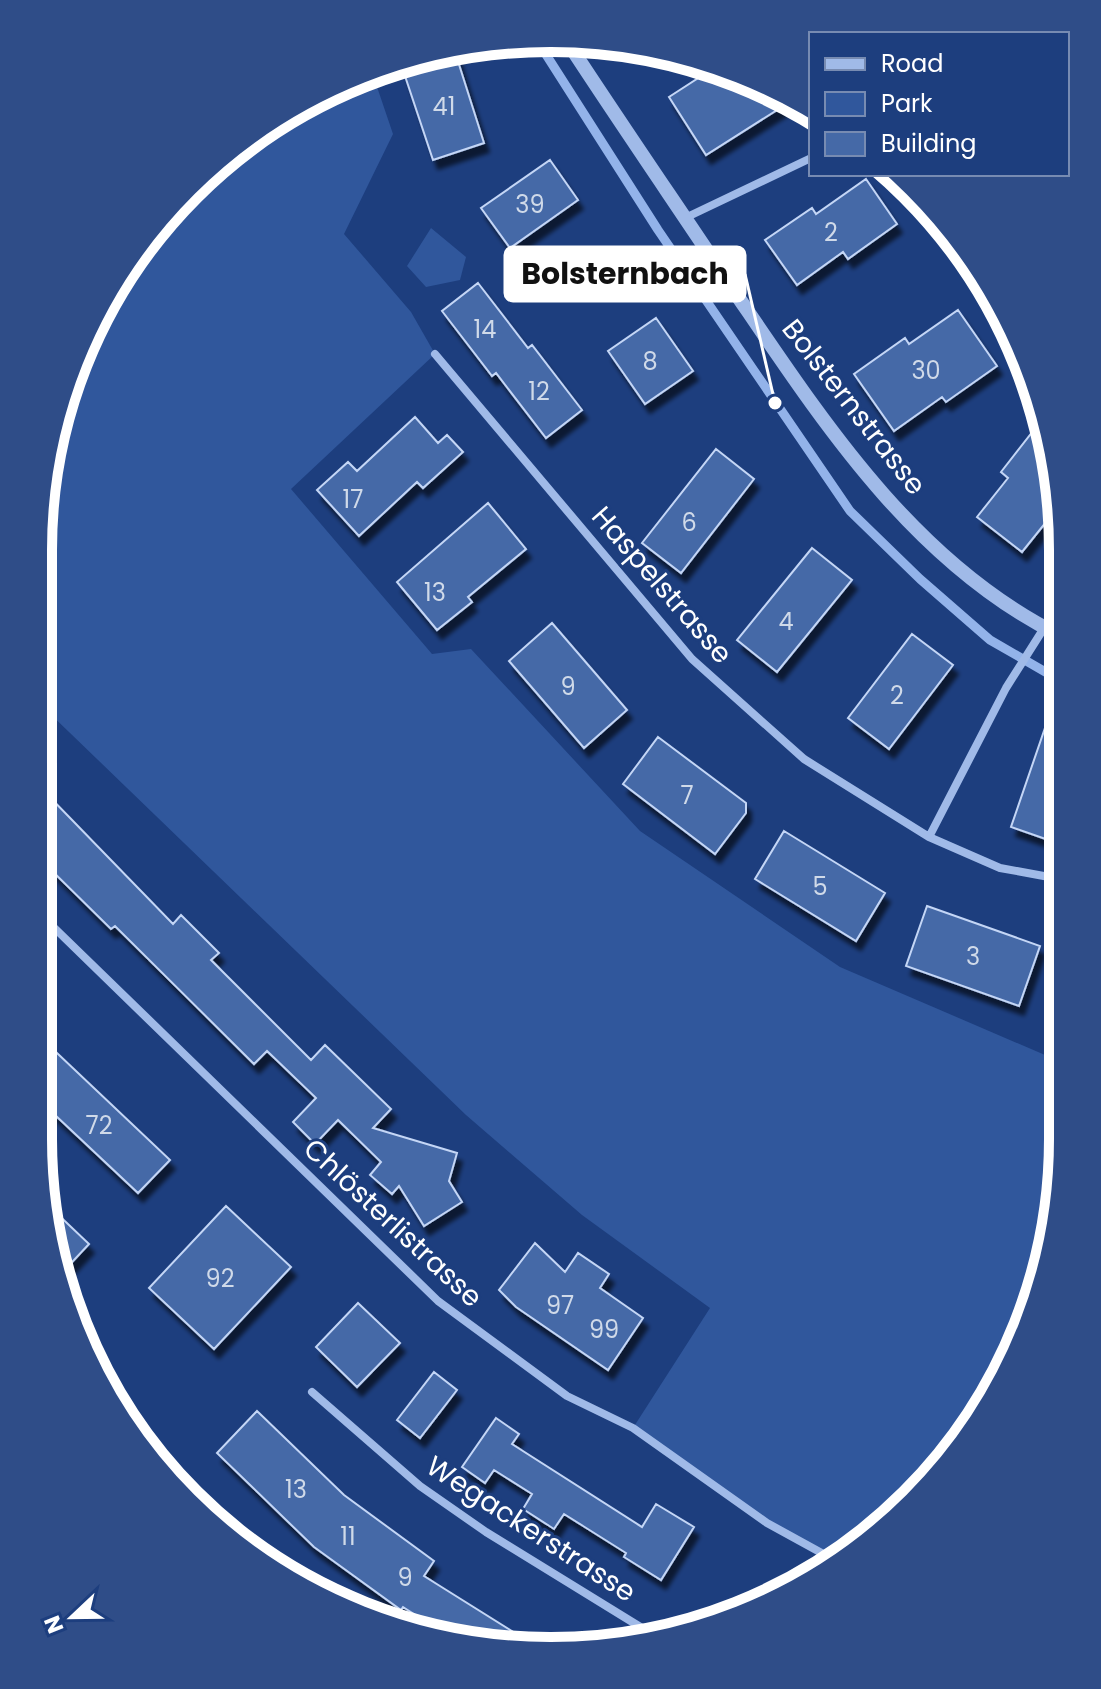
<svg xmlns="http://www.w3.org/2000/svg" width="1101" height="1689" viewBox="0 0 1101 1689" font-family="Poppins,sans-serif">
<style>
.green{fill:#30579c}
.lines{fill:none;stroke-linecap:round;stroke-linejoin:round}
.stream{stroke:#93b3ea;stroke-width:9}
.building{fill:#4569a7;stroke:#c4d6f6;stroke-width:2;filter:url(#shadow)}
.minor{stroke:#a0bae8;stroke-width:8}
.tertiary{stroke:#a0bae8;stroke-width:14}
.labels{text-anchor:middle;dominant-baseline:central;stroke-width:6;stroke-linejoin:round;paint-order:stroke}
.number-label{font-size:24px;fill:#d0dae9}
.street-label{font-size:28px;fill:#fff;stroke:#1d3e7e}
.rim{fill:none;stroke:#fff;stroke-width:10}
.leader{fill:none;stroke:#fff;stroke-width:3}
.callout-dot{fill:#fff;stroke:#1d3e7e;stroke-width:3}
.callout{fill:#fff;stroke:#fff;stroke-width:3}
.callout-label{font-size:30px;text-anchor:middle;font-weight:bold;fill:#111}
</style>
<defs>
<filter id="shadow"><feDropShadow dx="5" dy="9" stdDeviation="2" flood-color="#0009"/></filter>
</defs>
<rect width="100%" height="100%" fill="#1d3e7e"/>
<path class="green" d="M374,78L393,134L344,234L411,312L435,354L291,489L432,654L471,649L640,831L840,967L1059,1061V1205L1024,1335L936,1476L838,1562L767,1523L633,1428L710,1308L582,1215L466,1115L41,705L42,483L91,324L165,213L323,91Z
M431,228L466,257L460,280L426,287L407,266Z"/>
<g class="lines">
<path class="stream" d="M538,42L658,230L850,511L920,579L990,640L1061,681"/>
</g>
<path class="building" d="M456,55L484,143L433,160L403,70Z
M717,66L785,105L706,155L669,97Z
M550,160L578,200L510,248L481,208Z
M866,179L897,224L848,259L843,252L797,285L765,240L812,208L816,214Z
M478,283L528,348L532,345L582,410L546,438L496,373L492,376L442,311Z
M958,310L997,366L946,402L942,397L894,431L854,374L905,338L909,344Z
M656,318L693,371L645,404L608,351Z
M415,417L438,443L447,435L463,452L423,488L417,482L359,536L317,490L348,462L357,471Z
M1037,426L1059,506L1022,552L977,517L1008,478L1001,472Z
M716,449L754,479L681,573L642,543Z
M488,503L526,549L468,597L472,602L437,630L397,582Z
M812,548L852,580L777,672L737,640Z
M552,623L627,710L584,748L509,661Z
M912,634L953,665L889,749L848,718Z
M1057,693L1061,694L1060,844L1011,827Z
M658,737L746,803V813L715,854L623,784Z
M40,787L173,924L181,915L219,953L211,960L311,1060L325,1045L391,1109L373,1128L457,1153L449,1181L462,1202L424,1226L399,1186L392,1194L370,1175L381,1162L338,1120L315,1144L293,1122L316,1098L267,1051L254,1064L115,926L111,929L40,859Z
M784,831L885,893L856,941L755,879Z
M927,906L1040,946L1019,1006L906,966Z
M39,1036L170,1160L138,1193L38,1099Z
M49,1206L89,1244L60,1275L58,1259Z
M226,1206L291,1267L214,1349L149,1288Z
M535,1243L565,1272L578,1253L609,1274L600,1288L643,1318L608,1370L516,1307L499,1290Z
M358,1303L400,1343L357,1387L316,1347Z
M434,1372L457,1390L420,1438L397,1420Z
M257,1411L344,1495L434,1561L424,1576L539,1648L517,1650L450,1637L403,1607L401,1610L314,1547L217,1453Z
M496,1418L519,1434L512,1444L642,1527L656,1504L694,1527L661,1580L624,1557L626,1553L564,1514L554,1529L523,1509L532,1494L494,1470L485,1483L462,1467Z"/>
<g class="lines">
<path class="minor" d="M685,218L811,158
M435,354L692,659L804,759L929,837L1000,868L1060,879
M929,837L1006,688L1044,628
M40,914L438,1301L567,1396L633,1428L767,1523L838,1562
M312,1392L420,1486L486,1532L655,1636"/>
<path class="tertiary" d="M570,46C623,127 678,207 732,288C822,420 913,563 1061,636"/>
</g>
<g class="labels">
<g class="number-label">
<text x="444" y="106">41</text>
<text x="530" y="204">39</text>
<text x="831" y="232">2</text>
<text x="485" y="329">14</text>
<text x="650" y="361">8</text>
<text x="926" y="370">30</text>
<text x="539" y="391">12</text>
<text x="353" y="499">17</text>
<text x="689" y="522">6</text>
<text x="435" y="592">13</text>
<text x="786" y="621">4</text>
<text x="568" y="686">9</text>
<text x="897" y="695">2</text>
<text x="687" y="795">7</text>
<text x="820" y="886">5</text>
<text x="973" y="956">3</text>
<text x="99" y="1125">72</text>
<text x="220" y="1278">92</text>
<text x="560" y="1305">97</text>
<text x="604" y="1329">99</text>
<text x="296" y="1489">13</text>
<text x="348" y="1536">11</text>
<text x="405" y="1577">9</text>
</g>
<g class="street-label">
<text transform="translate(854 407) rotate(52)">Bolsternstrasse</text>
<text transform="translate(662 585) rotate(49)">Haspelstrasse</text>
<text transform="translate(393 1223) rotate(43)">Chlösterlistrasse</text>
<text transform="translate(531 1529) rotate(33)">Wegackerstrasse</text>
</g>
</g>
<path d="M0 0H1101V1689H0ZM550 52H551A498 498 0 0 1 1049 550V1139A498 498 0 0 1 551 1637H550A498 498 0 0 1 52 1139V550A498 498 0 0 1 550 52Z" fill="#2f4d88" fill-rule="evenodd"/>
<path class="rim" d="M550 52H551A498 498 0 0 1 1049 550V1139A498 498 0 0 1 551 1637H550A498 498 0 0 1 52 1139V550A498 498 0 0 1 550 52Z"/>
<path class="leader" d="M775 403L745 274"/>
<circle class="callout-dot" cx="775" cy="403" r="8"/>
<rect class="callout" x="505" y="247" width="240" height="54" rx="8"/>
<g class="callout-label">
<text x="625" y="284">Bolsternbach</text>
</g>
<rect x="809" y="32" width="260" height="144" fill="#1d3e7e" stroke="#778bb2" stroke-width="2"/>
<rect x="825" y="58" width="40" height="12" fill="#a0bae8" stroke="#778bb2" stroke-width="2"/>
<text x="881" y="72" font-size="24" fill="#ffffff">Road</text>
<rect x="825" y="92" width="40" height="24" fill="#30579c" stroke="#778bb2" stroke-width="2"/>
<text x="881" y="112" font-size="24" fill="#ffffff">Park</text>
<rect x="825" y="132" width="40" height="24" fill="#4569a7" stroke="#778bb2" stroke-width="2"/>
<text x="881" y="152" font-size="24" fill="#ffffff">Building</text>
<g transform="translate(72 1617) rotate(248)" stroke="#1d3e7e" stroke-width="6" paint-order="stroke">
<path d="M0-6L14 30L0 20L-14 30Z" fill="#ffffff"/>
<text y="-12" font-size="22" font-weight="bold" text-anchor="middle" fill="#ffffff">N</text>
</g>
</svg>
